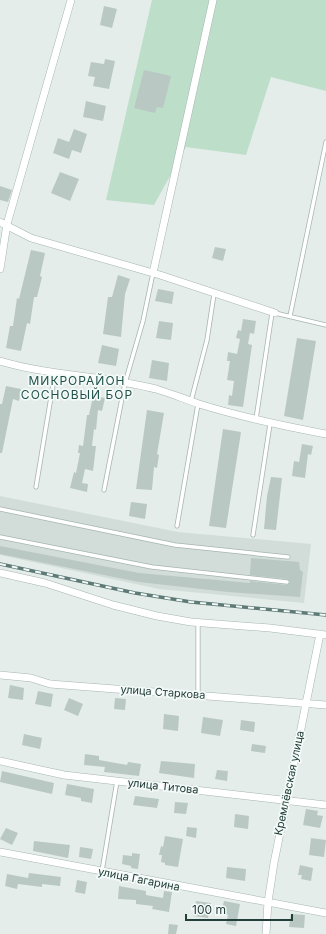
<svg xmlns="http://www.w3.org/2000/svg" width="326" height="934" viewBox="0 0 326 934" font-family="Inter,sans-serif">
<style>
.built{fill:#d2ddd9}
.green{fill:#bddec9}
.building{fill:#b9c8c3}
.lines{fill:none;stroke-linecap:round;stroke-linejoin:round}
.service-casing{stroke:#a6b5b2;stroke-width:5}
.minor-casing{stroke:#a6b5b2;stroke-width:8}
.service{stroke:#fff;stroke-width:3.5}
.minor{stroke:#fff;stroke-width:7}
.rail-casing{stroke:#5e7a76;stroke-width:3.5}
.rail{stroke:#f4faf8;stroke-width:2;stroke-dasharray:6;stroke-linecap:butt}
.labels{text-anchor:middle;dominant-baseline:central;stroke-width:3.5;stroke-linejoin:round;paint-order:stroke}
.street-label{font-size:11px;fill:#233f3a;stroke:#f4faf8}
.neighbourhood-label{font-size:12px;letter-spacing:1px;fill:#1f514a;stroke:#f4faf8}
</style>
<rect width="100%" height="100%" fill="#e4edea"/>
<path class="built" d="M0,496L178,532L311,544L304,603L159,589L0,555Z"/>
<path class="green" d="M152,0H326V91L271,77L246,155L186,147L154,205L106,200Z"/>
<path class="building" d="M104,6L117,9L112,28L100,25Z
M105,59L115,61L109,89L93,86L95,77L88,76L91,62L104,64Z
M144,70L171,76L163,108L157,107L155,113L134,108Z
M86,101L106,106L103,121L83,117Z
M74,129L87,134L81,153L72,150L69,159L53,153L58,138L69,142Z
M60,172L79,179L70,201L51,193Z
M0,186L12,190L8,202L0,200Z
M215,247L226,249L223,261L212,258Z
M31,250L45,253L40,276L42,277L37,297H34L30,324L27,323L21,351L6,348L10,326H13L17,298L19,299Z
M118,275L130,279L125,294L121,337L103,334L108,297H112Z
M158,289L174,292L172,304L155,301Z
M243,319L256,321L254,334L250,333L248,344L252,345L243,407L228,405L229,395L232,396L234,381L227,380L230,361H227L228,352L237,354L240,339L236,338L238,330L241,331Z
M159,321L173,323L171,340L156,338Z
M297,338L316,341L303,420L284,416Z
M102,345L119,349L116,366L98,363Z
M152,360L169,363L167,381L149,378Z
M6,386L21,389L19,401L13,399L2,453H0V404H2Z
M93,396L105,398L102,411L98,410L96,430L94,429L92,446H96L93,471L85,469L82,483L88,484L87,492L70,488L74,472L76,473L80,453H78L79,445L83,446L87,415H89Z
M147,410L164,413L157,454L159,455L157,468L154,467L152,490L136,489Z
M223,429L241,432L226,528L209,526Z
M302,444L313,446L311,455L308,454L305,478L292,476L294,461L299,462Z
M271,477L282,478L276,530L264,529L267,496Z
M131,502L147,504L145,519L129,516Z
M0,546L139,573L250,583V581L287,585L290,582L287,579L250,575L251,558L299,562L300,570L303,572L300,597L228,592L139,582L0,554Z
M10,685L24,688L23,700L8,698Z
M38,691L53,694L51,707L35,704Z
M69,698L83,704L78,716L64,710Z
M115,698L126,699L125,710L114,709Z
M164,714L179,716L178,731L163,729Z
M203,717L223,720L220,736L201,733Z
M241,720L255,722L254,732L240,730Z
M24,734L42,738L40,749L22,745Z
M252,744L266,746L265,753L251,751Z
M85,754L99,756V760L127,765L128,762L141,764L139,776L104,772L105,767L84,765Z
M161,761L195,764L194,778L159,773Z
M217,770L228,771L227,781L215,779Z
M2,771L54,783L52,794L0,782Z
M67,784L94,789L92,803L81,801V798L65,795Z
M135,796L159,799L157,808L133,805Z
M175,802L188,803L186,814L174,813Z
M306,809L318,811L317,815L323,816L320,828L303,825Z
M235,814L249,816L248,829L234,827Z
M187,827L197,828L196,838L186,836Z
M6,828L18,833L12,845L0,839Z
M165,836L183,839L178,867L165,865V863L161,862L162,855H159L161,846L163,847Z
M311,838L326,840L324,857L309,855Z
M34,841L70,845L68,858L33,851Z
M80,847L93,849L91,859L79,857Z
M132,853L140,854L138,869L131,868V866L122,864L123,855L132,856Z
M300,865L313,868L311,881L301,879L302,875H298Z
M227,867L246,869L245,881L226,878Z
M29,873L61,877L60,886L42,884V887L18,884L17,889L5,886L7,874L28,878Z
M77,880L87,882L85,894L75,892Z
M119,886L146,891V895L163,898L164,891L172,892L169,912L152,909L153,906L136,904V900L118,899Z
M196,901L211,903L208,918L193,916Z
M224,901L240,904L236,926L226,924L228,915L221,913Z
M291,914L305,915L304,928L289,927Z
M169,924L178,925L176,934H168Z"/>
<g class="lines">
<defs>
<path id="service" d="M275,313L326,325
M290,316L326,142
M191,401L207,340L214,294
M256,419L272,313
M36,487L55,373
M104,490L125,383L143,321L153,273
M0,509L175,545L288,557
M177,526L198,404
M253,535L270,424
M0,537L152,567L287,582
M198,623V695
M102,871L117,781"/>
<path id="minor" d="M0,222L31,238L160,275L275,313
M0,269L7,224L71,0
M153,273L213,0
M0,361C51,376 104,376 156,389C170,393 184,399 199,404C241,417 283,426 326,434
M0,573L45,583L113,605L157,616L191,622L270,628L326,635
M0,675L31,678L50,684L326,705
M0,761L64,775L326,805
M0,852L326,913
M266,934L268,902L274,863L320,634"/>
</defs>
<use href="#service" class="service-casing"/>
<use href="#minor" class="minor-casing"/>
<use href="#service" class="service"/>
<use href="#minor" class="minor"/>
<defs>
<path id="rail" d="M0,564L135,593L191,602L326,615"/>
</defs>
<use href="#rail" class="rail-casing"/>
<use href="#rail" class="rail"/>
</g>
<g class="labels">
<g class="street-label">
<text transform="translate(163 692) rotate(4)">улица Старкова</text>
<text transform="translate(289 783) rotate(-78)">Кремлёвская улица</text>
<text transform="translate(163 786) rotate(6)">улица Титова</text>
<text transform="translate(139 879) rotate(11)">улица Гагарина</text>
</g>
<g class="neighbourhood-label">
<text x="77" y="380">МИКРОРАЙОН<tspan x="77" dy="14">СОСНОВЫЙ БОР</tspan></text>
</g>
</g>
<path d="M186 914v6h106v-6" fill="none" stroke="#233f3a" stroke-width="2"/>
<text x="192" y="914" font-size="12" fill="#233f3a" stroke="#f4faf8" stroke-width="3" paint-order="stroke">100 m</text>
</svg>
